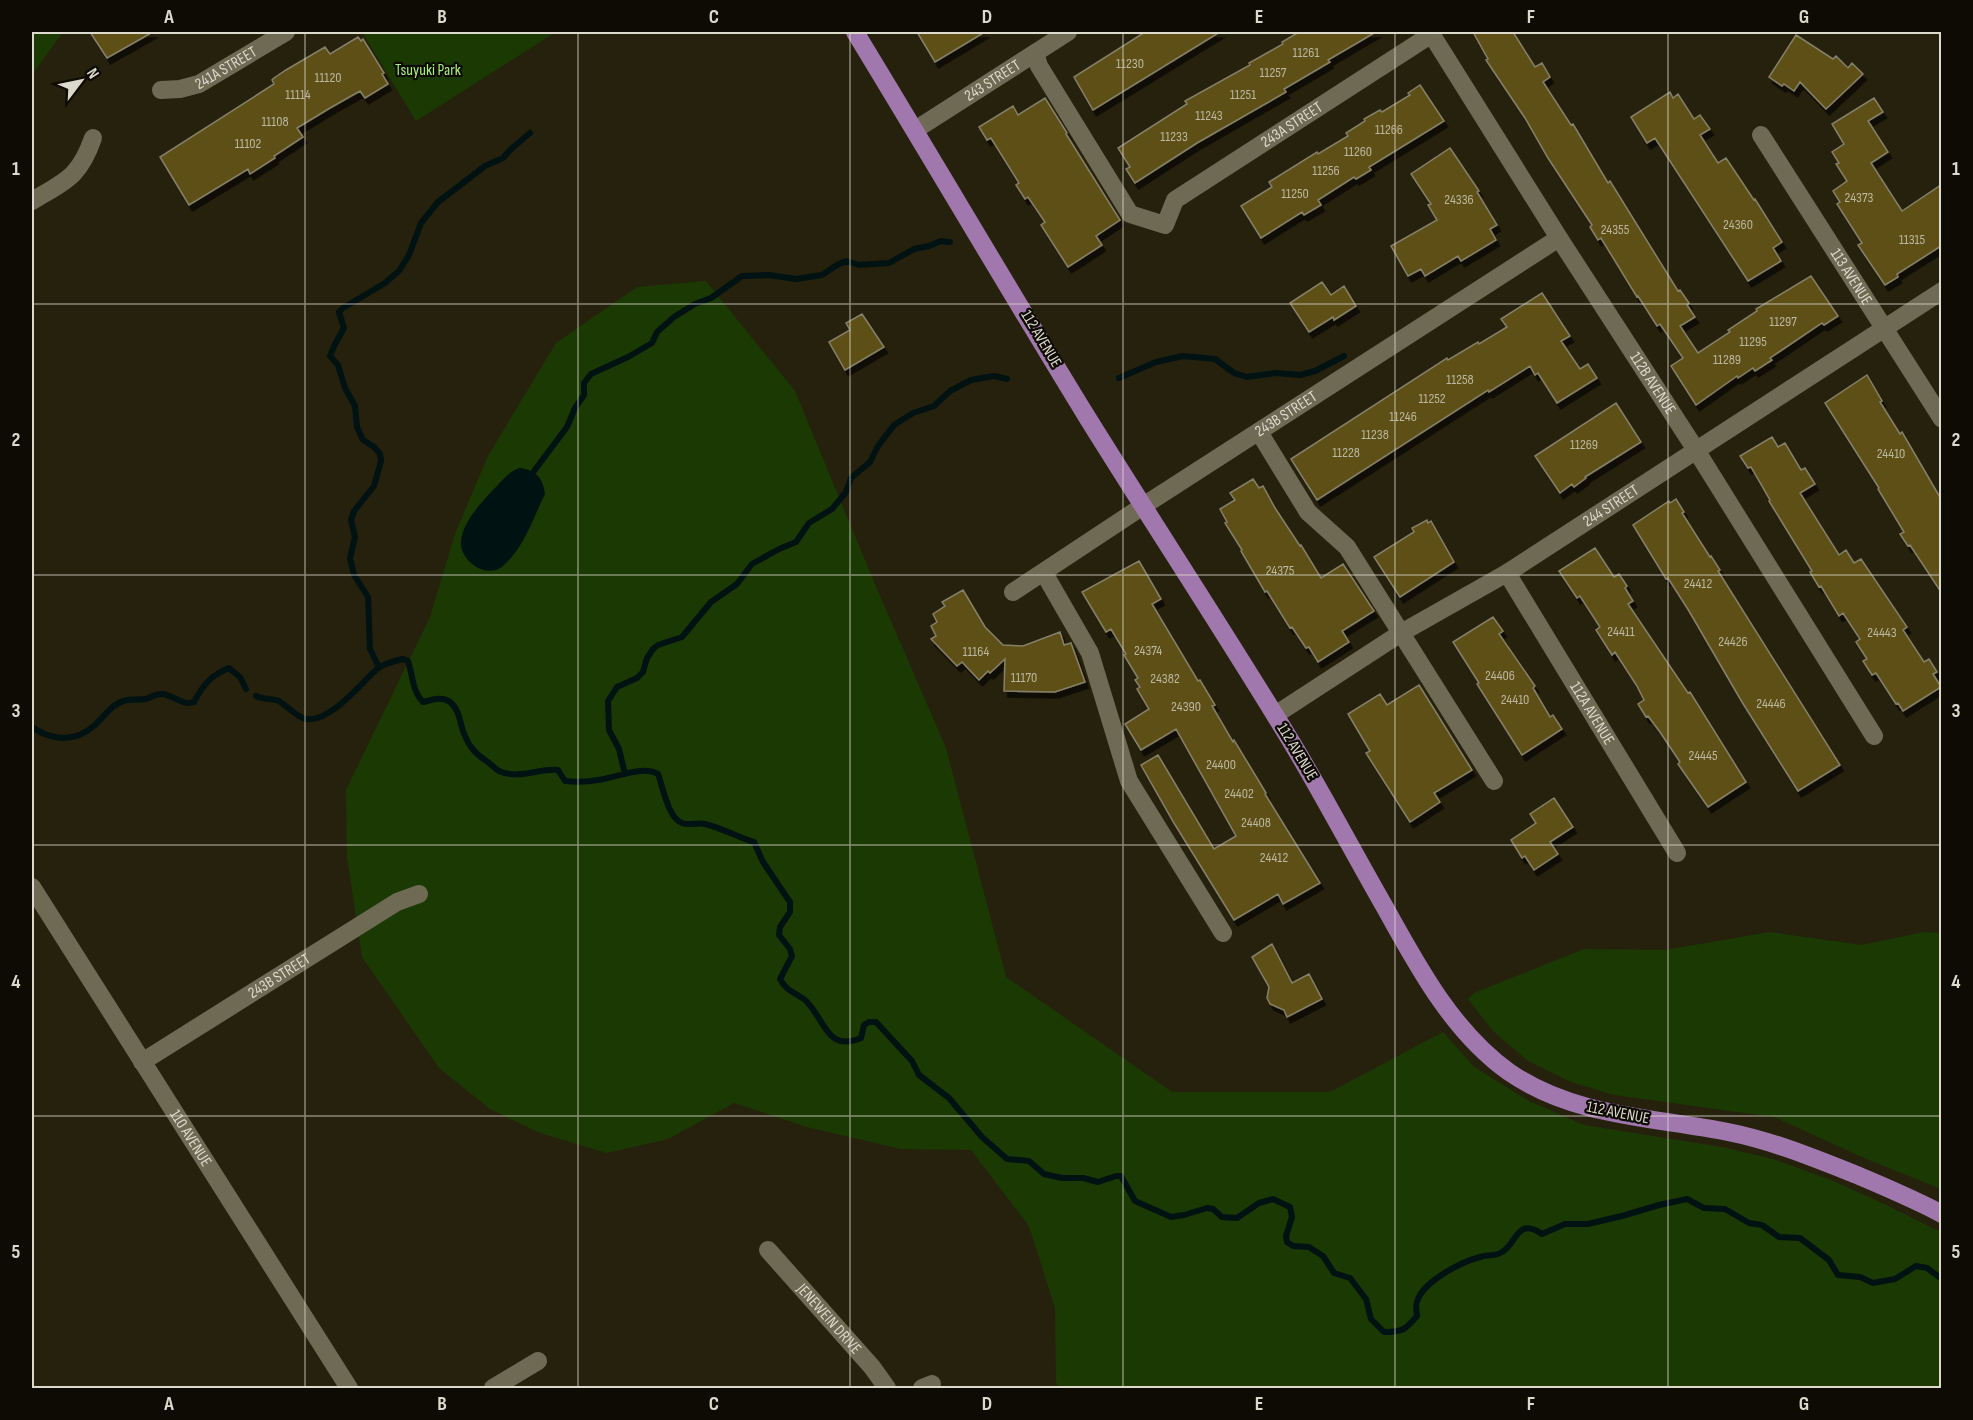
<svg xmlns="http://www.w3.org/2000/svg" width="1973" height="1420" viewBox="0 0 1973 1420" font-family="'Sofia Sans Condensed',sans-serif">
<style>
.green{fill:#1b3a03}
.water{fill:#011213}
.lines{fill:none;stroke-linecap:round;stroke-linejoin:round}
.stream{stroke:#011213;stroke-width:6}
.building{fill:#5d5017;stroke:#858069;stroke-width:1.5;filter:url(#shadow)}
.minor{stroke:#6f6a53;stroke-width:18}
.major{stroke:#a178ae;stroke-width:18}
.grid{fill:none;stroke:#dcd9cd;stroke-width:1.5;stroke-opacity:0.55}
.labels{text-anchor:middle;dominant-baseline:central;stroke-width:4.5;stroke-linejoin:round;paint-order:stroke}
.number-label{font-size:14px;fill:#bcb7a0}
.street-label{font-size:16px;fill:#dcd9cd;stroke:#0d0b04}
.park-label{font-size:16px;fill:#a8ee80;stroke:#0d0b04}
.neatline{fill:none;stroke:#dcd9cd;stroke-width:2}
.grid-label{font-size:20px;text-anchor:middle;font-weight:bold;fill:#dcd9cd}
</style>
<defs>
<filter id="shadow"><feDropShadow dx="3.5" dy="6" stdDeviation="0" flood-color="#0009"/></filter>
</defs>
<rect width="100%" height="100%" fill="#26210d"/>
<path class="green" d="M32,32H63L32,75Z
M362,32H556L416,121Z
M706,281L795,391L874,582L946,748L1006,977L1172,1092H1330L1443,1032L1474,1067L1529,1101L1584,1125L1722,1147L1773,1159L1831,1180L1882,1203L1941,1232V1388H1059L1056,1382L1055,1308L1029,1226L971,1150L901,1149L807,1127L734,1103L668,1139L607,1153L540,1133L490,1109L439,1068L362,957L347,857L346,790L430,617L455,534L488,456L556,343L637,287Z
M1770,932L1861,945L1924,932L1941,933V1189L1864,1158L1774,1117L1614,1095L1571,1082L1528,1061L1493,1031L1468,999L1474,993L1584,949L1665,950Z"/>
<path class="water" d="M520,468C536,470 543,478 545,494C533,518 524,548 503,566C487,580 460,561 461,542C462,523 480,504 492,491C501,483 508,471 520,468Z"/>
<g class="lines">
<path class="stream" d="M1119,378L1156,362L1183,356L1215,359L1234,373L1247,377L1276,373L1300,375L1315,371L1344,356
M534,471L567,427L575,408L584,395V383L591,374L628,357L652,343L657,332L674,317L695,304L711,298L742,276L769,275L796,279L822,275L837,265L846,261L859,265L889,263L914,249L929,246L941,241L950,242
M379,667L370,649L368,597L354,575L350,558L355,537L351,520L354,511L374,486L381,461L380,454L374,447L363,440L357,427L355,406L345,388L338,365L330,356L335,344L344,328L339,312L343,308L385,283L399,271L409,255L421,223L438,202L485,166L503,158L511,149L530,133
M256,696C264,700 272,698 279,701C287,706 298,718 306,719C330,723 361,683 377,669C384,663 395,661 403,659L408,661C413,676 412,691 423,702C432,700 442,696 450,702C459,709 460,722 463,731C468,744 473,752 485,760C490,763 494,768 499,771C519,780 539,768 558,770L565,781C576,782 587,782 598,780C616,778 641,765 658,774C663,787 668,818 682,823C690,826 698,822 705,824C722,828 737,837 754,842L763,862L790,902V912L780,927L779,935L790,949L792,956L780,979C787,992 795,992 805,1000C825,1018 826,1053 861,1038L864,1025L869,1022H876L912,1061L919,1075L949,1098L982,1137L1007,1159L1029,1161L1044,1174L1062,1178H1083L1098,1182L1116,1176H1121L1135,1201L1171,1217L1184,1215L1207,1208L1213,1209L1222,1217L1237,1218L1259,1203L1273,1199L1290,1207L1292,1217L1286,1236L1287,1242L1293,1246L1309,1247L1323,1256L1334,1273L1350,1278L1366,1299L1371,1319L1384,1332C1403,1332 1405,1330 1417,1316C1417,1312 1415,1306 1417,1302C1422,1282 1461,1262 1480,1257C1485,1255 1492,1256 1498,1254C1517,1248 1515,1215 1542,1234L1565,1224H1588L1622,1216L1659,1205L1687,1199L1704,1208L1725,1209L1749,1223L1762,1225L1779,1237L1800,1238L1829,1260L1838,1275L1860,1277L1873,1283L1895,1279L1916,1266L1927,1268L1942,1279
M32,727C52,741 75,743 95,725C105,716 112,703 127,700C133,699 140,700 146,699C152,697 156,693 163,694C175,696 182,706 194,702C203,685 211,675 229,668L240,677L246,689
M625,774L619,749L609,730L608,701L617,687L637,678L643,672L647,658L653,649L658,645L682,637L711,602L737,584L752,564L779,549L796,542L809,523L832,509L846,492L851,478L870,462L878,446L894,425L913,413L934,406L950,391L971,380L994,376L1007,379"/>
</g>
<path class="building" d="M90,32H153L107,58Z
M917,32H985L935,62Z
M1145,32H1220L1093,110L1074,77Z
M1299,32H1376L1328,60L1330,62L1284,89L1286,92L1197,143L1135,183L1126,169L1130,167L1118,148L1187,104L1185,101L1250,65L1249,63L1283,44L1282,42Z
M1473,32H1513L1535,67L1542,63L1550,77L1543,82L1571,125L1573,124L1608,183L1610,181L1678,291L1680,290L1689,303L1687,305L1695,317L1680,326L1698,353L1730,332L1728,330L1757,311L1756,309L1811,276L1838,316L1824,325L1822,323L1770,358L1772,360L1755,371L1753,368L1738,378L1737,376L1696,405L1671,366L1683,358L1660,324L1657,326L1638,296L1637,297L1601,238L1598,240L1590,227L1592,225L1548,158L1525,118L1486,60L1488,59Z
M1796,35L1833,59L1836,56L1848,68L1852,63L1863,74L1826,109L1800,82L1794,91L1784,84L1782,86L1769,77Z
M358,37L361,41L363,39L384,73L382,74L388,84L365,98L360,91L330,108L297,128L303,137L274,156L275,158L250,174L248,169L189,205L160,157L274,84L272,80L274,78L286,70L325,47L330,54Z
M1420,85L1444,121L1369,167L1371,170L1356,179L1354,177L1318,200L1321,205L1304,215L1302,212L1261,238L1241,206L1272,187L1269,182L1317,152L1318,154L1348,136L1346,133L1365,121L1364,119L1380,110L1382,112L1410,95L1408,93Z
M1670,92L1673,98L1678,94L1694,119L1700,115L1710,129L1700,135L1718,163L1726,158L1754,200L1755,199L1782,242L1773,248L1781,261L1748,281L1655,138L1647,143L1631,117Z
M1045,98L1067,133L1066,134L1120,220L1096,236L1102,245L1068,267L1041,225L1045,222L1028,197L1025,199L1016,185L1019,183L991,138L987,140L979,127L1013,106L1018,115Z
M1874,98L1883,112L1868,121L1888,152L1871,163L1902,211L1941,185V246L1897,274L1898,277L1885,285L1858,245L1862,243L1837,204L1840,202L1833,191L1847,181L1836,164L1839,163L1832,152L1844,144L1832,124Z
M1450,148L1479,191L1477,192L1497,225L1490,229L1496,240L1461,261L1458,256L1425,276L1421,269L1408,276L1391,246L1437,220L1428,205L1431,204L1411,174Z
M1322,282L1331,295L1344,286L1356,306L1334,320L1333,317L1309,332L1290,303Z
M1542,293L1570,336L1561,341L1580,369L1588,364L1597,378L1557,403L1538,373L1535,375L1530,366L1489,392L1488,390L1317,500L1291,459L1447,358L1448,360L1478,342L1479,344L1507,327L1501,319Z
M862,314L884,347L845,370L829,342L850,330L846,323Z
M1867,375L1882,401L1880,402L1900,434L1902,432L1941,499V592L1910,545L1908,546L1900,534L1904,532L1878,489L1879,488L1825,403Z
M1616,403L1641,442L1585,477L1586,478L1574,487L1572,484L1560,493L1535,456Z
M1772,437L1778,447L1785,443L1801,470L1805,468L1815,484L1800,493L1839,555L1846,550L1854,563L1861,559L1907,627L1903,630L1924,662L1929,659L1937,672L1933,674L1941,687L1903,711L1898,703L1896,704L1876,673L1872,675L1863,661L1867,659L1856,642L1860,639L1843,613L1839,616L1821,586L1819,587L1810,572L1812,571L1769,501L1770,500L1751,467L1748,468L1740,456Z
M1253,479L1259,488L1263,486L1275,508L1300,546L1301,545L1321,578L1343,564L1374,611L1342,631L1349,642L1318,662L1309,647L1306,648L1292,627L1290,628L1267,591L1265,592L1241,551L1242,550L1225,523L1227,522L1220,509L1235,500L1230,493Z
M1676,499L1684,512L1682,513L1710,557L1711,556L1720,570L1718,571L1840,765L1798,791L1742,702L1689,611L1668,578L1666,579L1633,525L1669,501L1670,503Z
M1427,520L1428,523L1431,521L1454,562L1400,597L1374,557L1414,532L1412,528Z
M1595,548L1614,577L1619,574L1627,586L1625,588L1633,601L1628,604L1688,693L1690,692L1746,782L1708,807L1678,764L1680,762L1660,732L1648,716L1646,717L1638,704L1644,700L1637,686L1615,652L1612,655L1596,630L1600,627L1580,596L1577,598L1559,571Z
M1139,561L1161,599L1152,604L1198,681L1200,680L1215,705L1212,706L1233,742L1234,740L1266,793L1265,794L1320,883L1283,904L1278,894L1234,920L1174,823L1141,765L1158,755L1214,849L1236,836L1176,729L1141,750L1125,724L1149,709L1137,689L1140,687L1135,680L1138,678L1124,655L1126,654L1111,629L1106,632L1082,592Z
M963,590L985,627L1003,645L1023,646L1060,632L1064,645L1071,643L1085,682L1055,692L1004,691L1005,659L990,673L988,671L979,680L962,662L957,666L931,639L936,636L931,626L937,622L933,614L945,606L942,602Z
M1493,617L1503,631L1499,634L1535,686L1533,688L1550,717L1553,715L1562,729L1522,755L1477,684L1479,683L1453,642Z
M1419,685L1472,770L1434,793L1440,802L1410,822L1366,753L1370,751L1348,714L1380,694L1387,705Z
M1554,798L1573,827L1550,842L1558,854L1534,870L1525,856L1522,858L1511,840L1536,823L1530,814Z
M1272,944L1292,983L1309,974L1322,999L1287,1017L1284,1010L1270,1004L1267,998L1269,987L1252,957Z"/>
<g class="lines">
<g class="minor">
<path id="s1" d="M1430,32L1559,238L1696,450L1874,736"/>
<path id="s2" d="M1035,53L1039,66L1130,214L1165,225L1175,200L1432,34"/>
<path id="s3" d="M161,90L180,89L199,84L286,32"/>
<path id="s4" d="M915,130L1068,32"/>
<path id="s5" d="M1761,135L1942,419"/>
<path d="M32,201C65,181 79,178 93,138"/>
<path d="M1259,432L1308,512L1347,547L1494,781"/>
<path d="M1044,573L1090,653L1129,781L1223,933"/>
<path id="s6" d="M1507,573L1677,853"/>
<path id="s7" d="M1013,592L1143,506L1559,238"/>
<path id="s8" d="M1275,715L1401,633L1507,573L1942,291"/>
<path id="s9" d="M32,887L349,1388"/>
<path id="s10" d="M142,1062L397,902L419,894"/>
<path id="s11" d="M768,1250L872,1367L887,1388"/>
<path d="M493,1388L538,1361"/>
<path d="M922,1388L932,1384"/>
</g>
<path class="major" d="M855,32C933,160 1009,290 1087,417C1156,528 1228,637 1295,748C1327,802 1356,857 1387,911C1419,969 1454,1033 1509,1072C1574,1117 1653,1117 1728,1132C1773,1141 1814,1158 1857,1175C1885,1187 1914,1199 1942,1214"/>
</g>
<path class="grid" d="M305,32V1388M578,32V1388M850,32V1388M1123,32V1388M1395,32V1388M1668,32V1388M32,304H1942M32,575H1942M32,845H1942M32,1116H1942"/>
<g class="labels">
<g class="number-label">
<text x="1306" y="52">11261</text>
<text x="1130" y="63">11230</text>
<text x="1273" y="72">11257</text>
<text x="328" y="77">11120</text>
<text x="298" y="94">11114</text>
<text x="1243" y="94">11251</text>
<text x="1209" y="115">11243</text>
<text x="275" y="121">11108</text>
<text x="1389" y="129">11266</text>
<text x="1174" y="136">11233</text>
<text x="248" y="143">11102</text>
<text x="1358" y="151">11260</text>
<text x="1326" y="170">11256</text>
<text x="1295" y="193">11250</text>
<text x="1859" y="197">24373</text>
<text x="1459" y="199">24336</text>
<text x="1738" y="224">24360</text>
<text x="1615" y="229">24355</text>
<text x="1912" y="239">11315</text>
<text x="1783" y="321">11297</text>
<text x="1753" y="341">11295</text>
<text x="1727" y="359">11289</text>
<text x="1460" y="379">11258</text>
<text x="1432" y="398">11252</text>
<text x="1403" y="416">11246</text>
<text x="1375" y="434">11238</text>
<text x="1584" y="444">11269</text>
<text x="1346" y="452">11228</text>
<text x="1891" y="453">24410</text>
<text x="1280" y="570">24375</text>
<text x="1698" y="583">24412</text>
<text x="1621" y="631">24411</text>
<text x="1882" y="632">24443</text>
<text x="1733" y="641">24426</text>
<text x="1148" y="650">24374</text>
<text x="976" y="651">11164</text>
<text x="1500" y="675">24406</text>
<text x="1024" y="677">11170</text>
<text x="1165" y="678">24382</text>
<text x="1515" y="699">24410</text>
<text x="1771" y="703">24446</text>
<text x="1186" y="706">24390</text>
<text x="1703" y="755">24445</text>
<text x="1221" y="764">24400</text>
<text x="1239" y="793">24402</text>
<text x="1256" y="822">24408</text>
<text x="1274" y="857">24412</text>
</g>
<g class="street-label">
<text stroke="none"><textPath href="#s3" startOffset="70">241A STREET</textPath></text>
<text stroke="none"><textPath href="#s4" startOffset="92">243 STREET</textPath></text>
<text stroke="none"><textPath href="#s2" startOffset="390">243A STREET</textPath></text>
<text stroke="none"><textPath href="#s5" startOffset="168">113 AVENUE</textPath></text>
<text transform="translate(1041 339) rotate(59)">112 AVENUE</text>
<text stroke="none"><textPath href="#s1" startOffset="416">112B AVENUE</textPath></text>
<text stroke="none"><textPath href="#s7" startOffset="326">243B STREET</textPath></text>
<text stroke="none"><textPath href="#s8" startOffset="396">244 STREET</textPath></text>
<text stroke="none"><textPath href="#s6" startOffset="164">112A AVENUE</textPath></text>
<text transform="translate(1297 752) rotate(59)">112 AVENUE</text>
<text stroke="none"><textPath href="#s10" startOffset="162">243B STREET</textPath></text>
<text transform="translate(1618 1113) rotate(11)">112 AVENUE</text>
<text stroke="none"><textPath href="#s9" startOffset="297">110 AVENUE</textPath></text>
<text stroke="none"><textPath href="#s11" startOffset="92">JENEWEIN DRIVE</textPath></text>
</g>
<g class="park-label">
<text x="428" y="70">Tsuyuki Park</text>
</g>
</g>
<rect width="1973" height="1420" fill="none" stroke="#0d0b04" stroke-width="66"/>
<g transform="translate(81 81) rotate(58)" stroke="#0d0b04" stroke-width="4.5" paint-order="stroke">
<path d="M0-4.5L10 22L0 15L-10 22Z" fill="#dcd9cd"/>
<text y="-9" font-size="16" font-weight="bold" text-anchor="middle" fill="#dcd9cd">N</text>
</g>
<rect x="33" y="33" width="1907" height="1354" class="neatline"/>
<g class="grid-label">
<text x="169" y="23">A</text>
<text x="442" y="23">B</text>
<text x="714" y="23">C</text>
<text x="987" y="23">D</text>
<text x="1259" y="23">E</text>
<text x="1531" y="23">F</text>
<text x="1804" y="23">G</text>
<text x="16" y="175">1</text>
<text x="1956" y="175">1</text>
<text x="16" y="446">2</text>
<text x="1956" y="446">2</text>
<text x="16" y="717">3</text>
<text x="1956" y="717">3</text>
<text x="16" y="988">4</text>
<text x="1956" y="988">4</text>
<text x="16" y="1258">5</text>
<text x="1956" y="1258">5</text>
<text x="169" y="1410">A</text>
<text x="442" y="1410">B</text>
<text x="714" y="1410">C</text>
<text x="987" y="1410">D</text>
<text x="1259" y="1410">E</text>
<text x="1531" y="1410">F</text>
<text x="1804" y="1410">G</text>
</g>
</svg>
